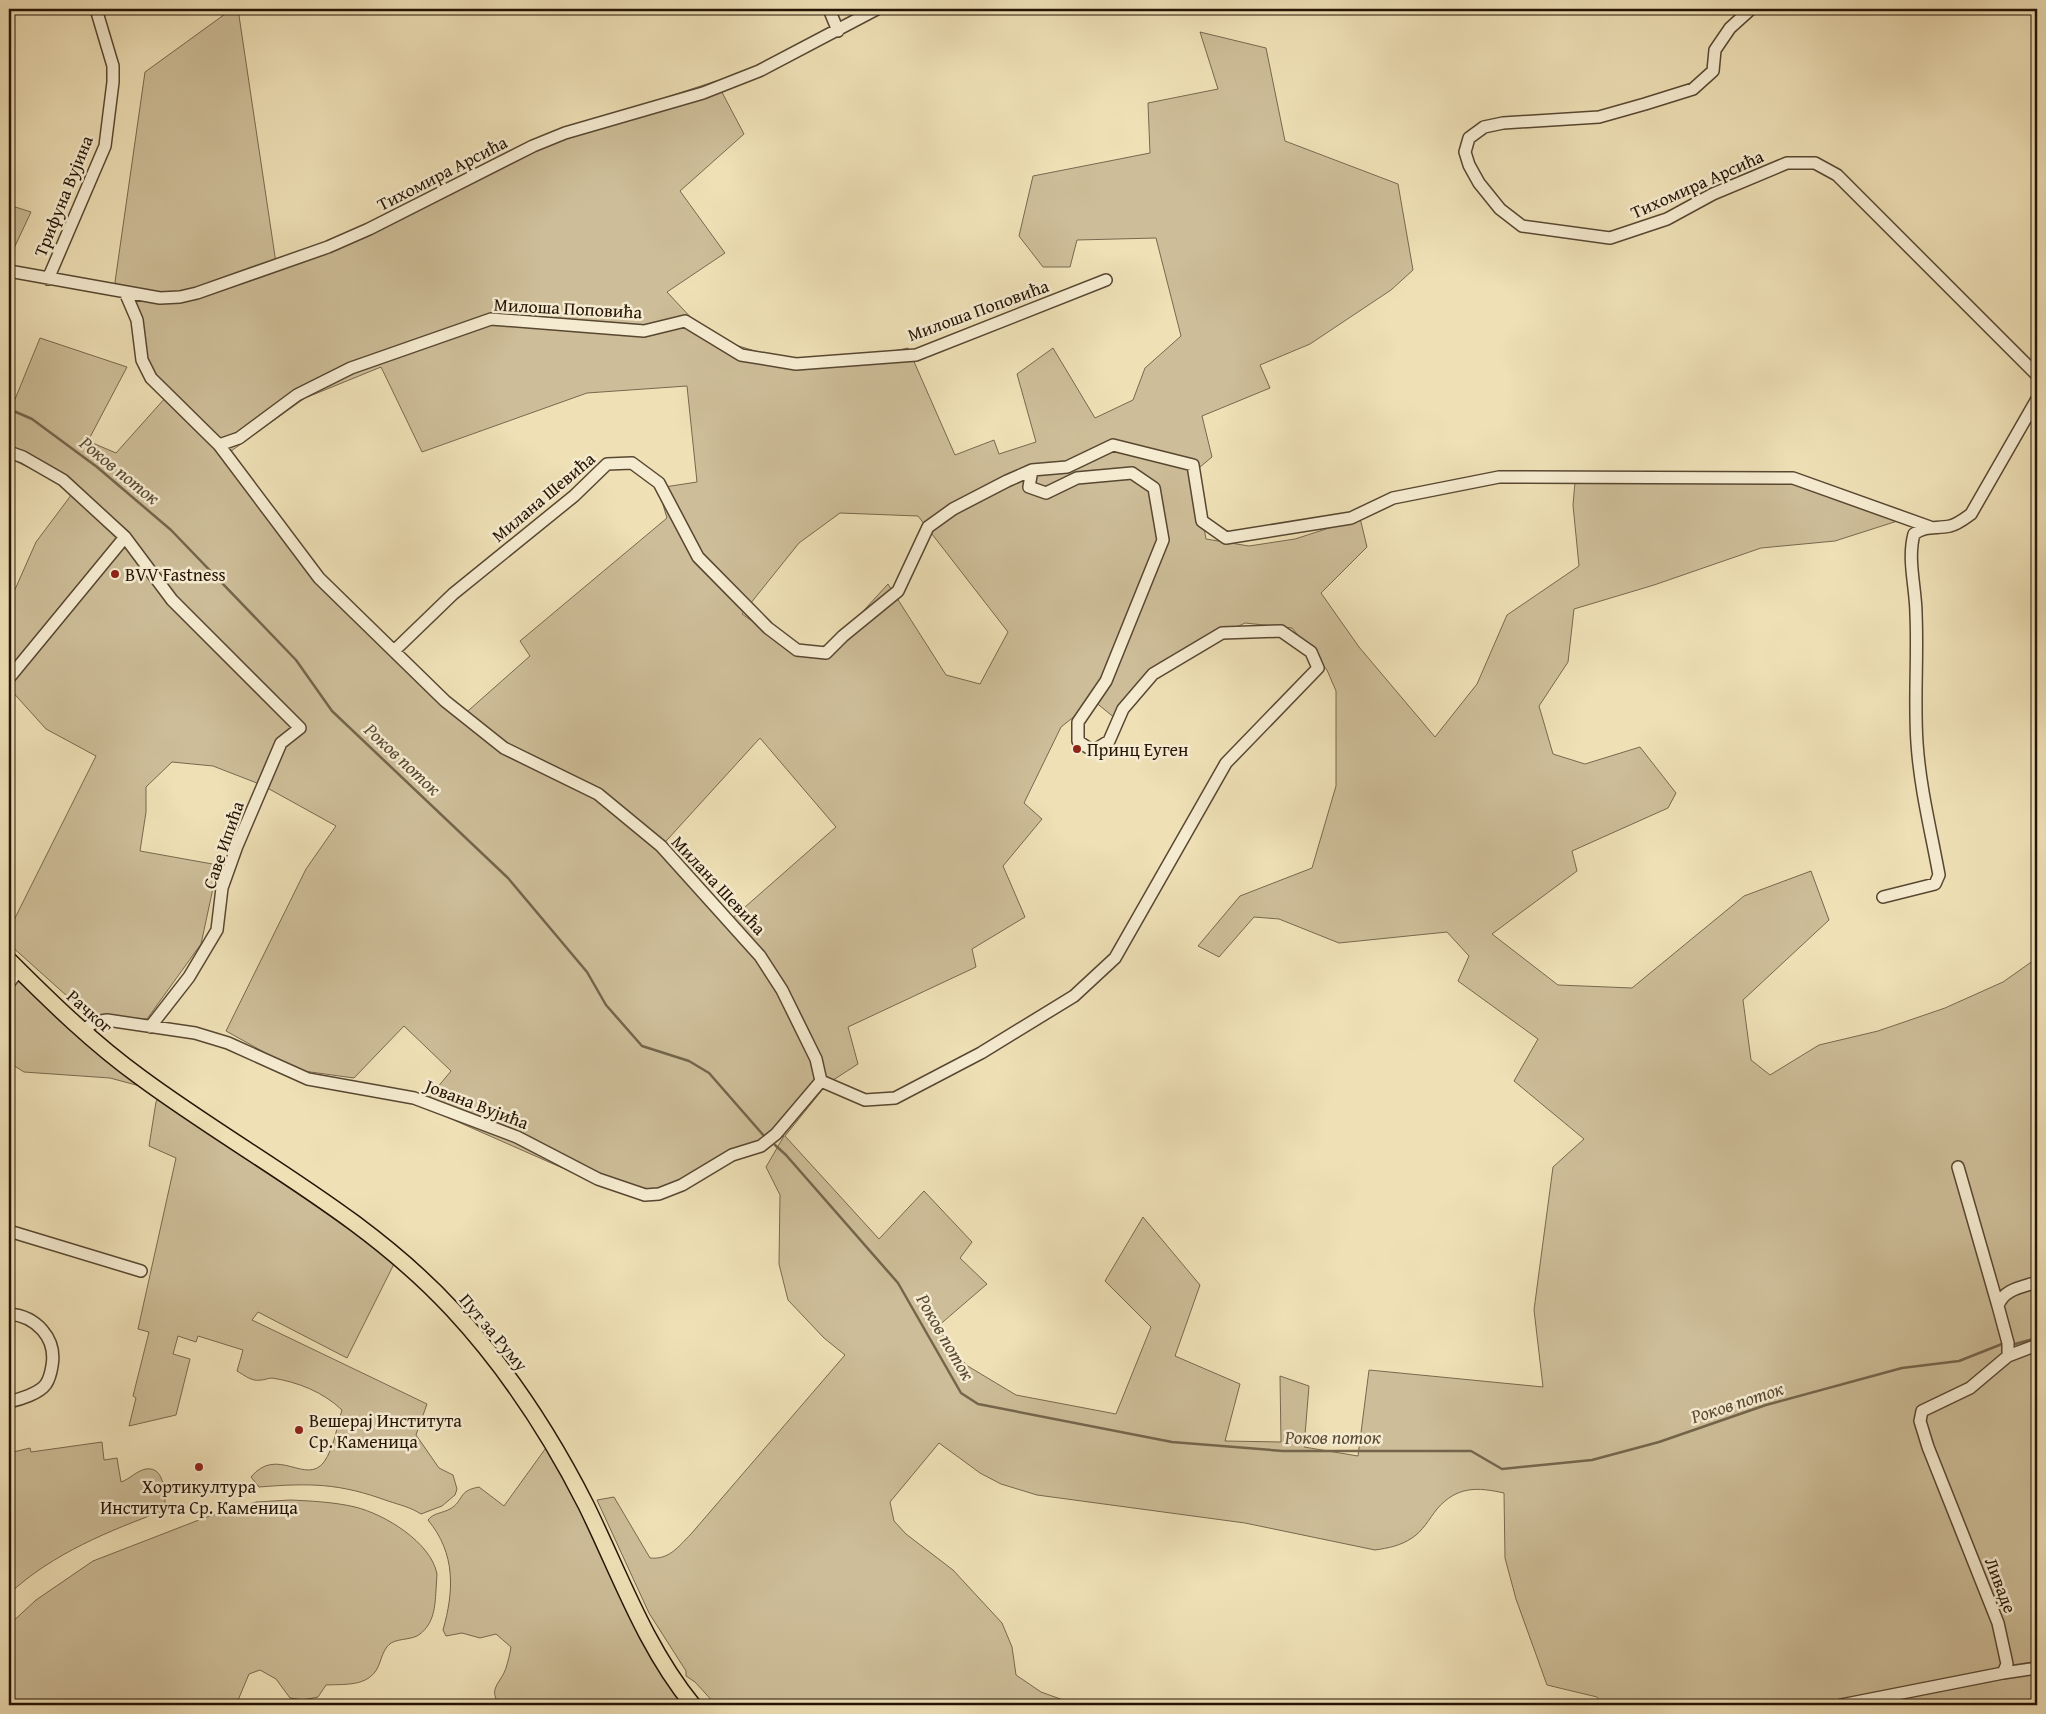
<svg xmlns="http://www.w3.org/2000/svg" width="2046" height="1714" viewBox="0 0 2046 1714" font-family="'Gentium Book Plus',serif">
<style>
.green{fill:#cdbd98;stroke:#79684e;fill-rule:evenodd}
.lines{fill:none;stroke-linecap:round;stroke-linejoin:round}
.stream{stroke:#75654b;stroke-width:2.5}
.minor-casing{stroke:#584731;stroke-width:14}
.major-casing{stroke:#251405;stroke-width:18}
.minor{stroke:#f5ebd0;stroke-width:11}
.major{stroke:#efe0b6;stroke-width:15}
.poi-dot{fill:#8f2418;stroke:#f5ebd0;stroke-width:2}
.labels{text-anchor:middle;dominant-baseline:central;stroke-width:5;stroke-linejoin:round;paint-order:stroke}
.street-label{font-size:18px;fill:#251405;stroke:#f5ebd0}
.poi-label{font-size:18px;fill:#251405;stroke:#f5ebd0;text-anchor:start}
.water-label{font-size:19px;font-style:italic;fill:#5a4a34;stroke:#f5ebd0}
</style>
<rect width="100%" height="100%" fill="#efe0b6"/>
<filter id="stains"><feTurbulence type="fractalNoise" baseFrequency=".004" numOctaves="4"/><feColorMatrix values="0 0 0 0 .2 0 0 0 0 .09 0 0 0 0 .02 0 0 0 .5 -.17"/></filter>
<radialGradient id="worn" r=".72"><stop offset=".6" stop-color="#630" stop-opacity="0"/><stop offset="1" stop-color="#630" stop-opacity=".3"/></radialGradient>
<path class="green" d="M232,9H238L276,263L367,226L527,143L716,81L744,134L680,191L725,253L667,292L709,337L778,358H859L908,348L955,455L994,440L999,454L1036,442L1017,374L1053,348L1095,418L1133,400L1145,368L1181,336L1156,238L1077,240L1070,267H1043L1019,236L1033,176L1150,153L1148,103L1218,89L1200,32L1266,48L1285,141L1398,184L1413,270L1391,290L1310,344L1260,365L1270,388L1202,416L1212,457L1194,472L1206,539L1249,546L1295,539L1360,518L1367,547L1321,593L1359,647L1435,737L1477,684L1507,615L1579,566L1573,505L1575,482L1786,472L1913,516L1835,541L1761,548L1654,585L1574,609L1568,662L1539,706L1553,754L1585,764L1640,747L1676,793L1668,808L1572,851L1577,871L1492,934L1558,985L1632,988L1744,896L1811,871L1829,920L1743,1000L1751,1060L1770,1075L1819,1045L1878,1031L1945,1008L2003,982L2037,958V1705H1603L1597,1697L1547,1685L1516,1599L1505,1558L1504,1493C1477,1487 1457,1486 1437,1509C1429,1519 1423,1531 1412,1538C1400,1546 1388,1548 1375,1550L1245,1523L1037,1495L1001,1484L980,1473L939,1443L890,1502L894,1521L906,1534L953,1570L1002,1623L1012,1647L1016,1675L1041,1692L1077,1705H716L695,1682L686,1676V1671L649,1613L597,1500L614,1497L650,1558C669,1560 678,1547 691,1534L845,1355L824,1338L788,1300L779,1264L780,1195L766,1167L784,1136L696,1180L643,1195L576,1174L422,1106L451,1071L404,1026L354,1078L296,1070L226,1031L306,869L336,826L262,785L213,766L172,762L146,787V812L140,851L218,865L201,944L147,1019L87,1014L9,944V930L96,756L46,729L9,688V603L36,542L75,490L9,458V409H11L40,338L127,367L88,441L116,453L166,397L140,366L130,296L115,282L145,72ZM381,367L422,452L587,393L687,386L697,482L658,488L667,518L520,641L530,656L460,718L315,577L227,454L305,398ZM840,513L918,516L1008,632L980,684L946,675L888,584L822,656L800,654L742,614L799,543ZM1245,623L1292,628L1327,670L1336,691V786L1312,868L1240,896L1198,946L1219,957L1254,917L1279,919L1339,943L1447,932L1469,956L1458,981L1538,1039L1514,1081L1584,1139L1553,1167L1534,1310L1543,1387L1369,1370L1358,1456L1304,1447L1309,1386L1280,1376L1281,1442L1225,1441L1240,1384L1175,1356L1200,1285L1143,1217L1105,1281L1151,1327L1116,1414L1016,1395L966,1365L937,1327L987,1284L960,1258L972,1242L924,1191L879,1239L785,1136L827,1084L858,1064L848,1027L976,967L972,949L1025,917L1003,866L1042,819L1024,803L1061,727L1094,701L1116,719L1146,680L1186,651ZM760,738L836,827L728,922L657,851Z
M9,205L31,212L9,259Z
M21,976L151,1089L110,1078L24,1072L13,1065L9,1058V990Z
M160,1095L396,1260L347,1358L258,1312L252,1320L427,1404L416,1435L439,1468L453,1475L457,1489L455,1495L442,1506L421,1514C410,1507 400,1505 388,1501C339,1483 310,1483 259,1487L251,1477C277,1445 306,1486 324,1462C334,1448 337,1426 342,1410C323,1392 298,1382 272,1378C268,1378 265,1380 261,1380C252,1382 244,1375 237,1371L243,1350L198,1336L196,1342L178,1336L173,1354L190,1359L176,1415L129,1426L136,1398L133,1396L149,1332L138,1329L176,1158L149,1146L156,1102Z
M102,1442L104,1460L117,1458L121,1482C130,1479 136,1471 146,1469C166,1466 165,1497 165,1510C109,1531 53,1553 9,1594V1453L30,1448L31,1452Z
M548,1445L685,1705H500C487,1689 501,1683 506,1668C508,1661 510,1654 511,1647L496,1634L480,1638L462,1633L446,1636L443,1630C454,1591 456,1554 428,1520C433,1513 443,1513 450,1509C465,1500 457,1491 479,1487L504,1506Z
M290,1500C311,1501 334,1502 355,1507C384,1514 431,1542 437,1574C437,1579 436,1585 436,1590C435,1607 434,1623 420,1634C413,1640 400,1638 391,1643C385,1647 382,1656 380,1662C372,1687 348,1684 326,1685L318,1697L303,1700L290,1698L276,1679L260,1670L249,1674L236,1705H9V1625L36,1600L93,1561L204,1518L256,1502Z"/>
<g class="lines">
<path class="stream" d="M9,409L32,419L97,467L171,530L296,660L332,711L508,878L587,972L606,1005L642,1046L689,1061L709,1073L765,1137
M775,1145L786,1155L898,1283L961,1393L978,1404L1172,1442L1283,1451H1471L1502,1469L1592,1460L1659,1442L1766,1405L1902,1368L1959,1361L2002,1344
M2015,1344L2037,1338"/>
<defs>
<path id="minor" d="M829,9L838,31
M1751,9L1730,28L1715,50L1713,71L1693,89L1645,104L1599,117L1503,123L1484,127L1469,138L1465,152L1469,165L1479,183L1500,209L1522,226L1610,238L1667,219L1713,194L1787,163H1815L1837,175L2037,375
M9,271L160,298L180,297L197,293L328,247L369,229L533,146L565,133L703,93L759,71L877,9
M48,279L105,146L113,82V66L96,9
M125,292L137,320L142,360L151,378L219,445L319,578L445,701L504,748L598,794L661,846L760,956L782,990L816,1059L821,1081
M219,445L239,438L297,395L351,368L491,319L644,331L685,321L741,355L796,364L916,355L1106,280
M9,452L23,457L63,480L125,537L172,600L300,728L281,743L237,846L222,888L217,930L189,977L150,1027
M395,650L453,594L574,496L607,464L632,463L659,483L698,557L768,628L797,650L826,653L843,636L898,591L928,527L953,509L1007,481L1032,470L1067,467L1113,445L1193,465L1202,521L1226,538L1351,518L1393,498L1499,477L1793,478L1930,527
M9,678L125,537
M1883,897L1935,884L1939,875C1931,831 1920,788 1917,743C1914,700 1918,657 1916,614C1916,588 1907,560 1914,534C1926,525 1936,529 1950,526C1958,524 1964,519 1971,514L2037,399
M9,983L19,970
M83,1030L95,1022L107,1020L195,1033L228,1043L308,1079L414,1098L517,1137L598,1179L645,1195L659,1194L682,1185L732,1155L761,1146L776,1134L821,1081
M821,1081L865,1100L895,1098L981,1053L1074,996L1115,958L1226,763L1318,668L1311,652L1281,631L1222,633L1153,674L1123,709L1109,741L1093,751L1078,741V722L1106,681L1163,540L1154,488L1132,473L1077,478L1046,493L1029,487L1032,470
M1958,1167L1998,1306
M9,1231L141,1271
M9,1314C36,1316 57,1338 52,1366C51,1372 50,1378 46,1384C39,1394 20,1399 9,1402
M2008,1356V1343L1998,1306C2003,1289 2023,1287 2037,1282
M2003,1673L2037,1668
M1841,1705L2003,1673L2007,1664L1998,1623L1928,1447L1920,1421L1922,1411L1970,1388L2008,1356L2037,1345"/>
<path id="major" d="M9,960C50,1001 93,1043 140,1077C244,1154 363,1213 452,1309C506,1367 550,1434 586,1505C619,1572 645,1647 693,1705"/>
</defs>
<use href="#minor" class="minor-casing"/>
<use href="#major" class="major-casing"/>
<use href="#minor" class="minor"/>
<use href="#major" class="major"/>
</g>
<g class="poi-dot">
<circle cx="115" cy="574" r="5"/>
<circle cx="1077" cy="749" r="5"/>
<circle cx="299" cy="1430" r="5"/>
<circle cx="199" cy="1467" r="5"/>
</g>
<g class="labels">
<g class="street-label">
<text transform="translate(442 173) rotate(-27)">Тихомира Арсића</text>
<text transform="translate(1697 184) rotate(-24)">Тихомира Арсића</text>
<text transform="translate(63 196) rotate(-68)">Трифуна Вујина</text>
<text transform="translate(568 308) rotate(3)">Милоша Поповића</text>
<text transform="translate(978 310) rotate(-20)">Милоша Поповића</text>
<text transform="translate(543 497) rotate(-40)">Милана Шевића</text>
<text transform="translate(223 845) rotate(-71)">Саве Ипића</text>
<text transform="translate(719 885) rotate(47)">Милана Шевића</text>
<text transform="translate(90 1011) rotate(42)">Рачког</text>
<text transform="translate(477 1104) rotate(21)">Јована Вујића</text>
<text transform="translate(494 1332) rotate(50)">Пут за Руму</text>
<text transform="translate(2001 1585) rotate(69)">Ливаде</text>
</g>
<g class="poi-label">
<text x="125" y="574">BVV Fastness</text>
<text x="1087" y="749">Принц Еуген</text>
<text x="309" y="1420">Вешерај Института<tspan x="309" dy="21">Ср. Каменица</tspan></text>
<text x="199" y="1486" text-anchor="middle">Хортикултура<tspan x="199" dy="21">Института Ср. Каменица</tspan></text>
</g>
<g class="water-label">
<text transform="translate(120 470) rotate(39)">Роков поток</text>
<text transform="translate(403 759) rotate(43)">Роков поток</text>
<text transform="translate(946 1337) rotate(60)">Роков поток</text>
<text transform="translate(1737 1402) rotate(-18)">Роков поток</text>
<text x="1333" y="1437">Роков поток</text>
</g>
</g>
<rect width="2046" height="1714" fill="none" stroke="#efe0b6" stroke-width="30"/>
<rect x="10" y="10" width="2026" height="1694" fill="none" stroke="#251405" stroke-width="2.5"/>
<rect x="15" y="15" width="2016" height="1684" fill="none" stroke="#251405"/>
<rect width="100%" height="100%" filter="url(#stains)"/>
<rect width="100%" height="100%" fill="url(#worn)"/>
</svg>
